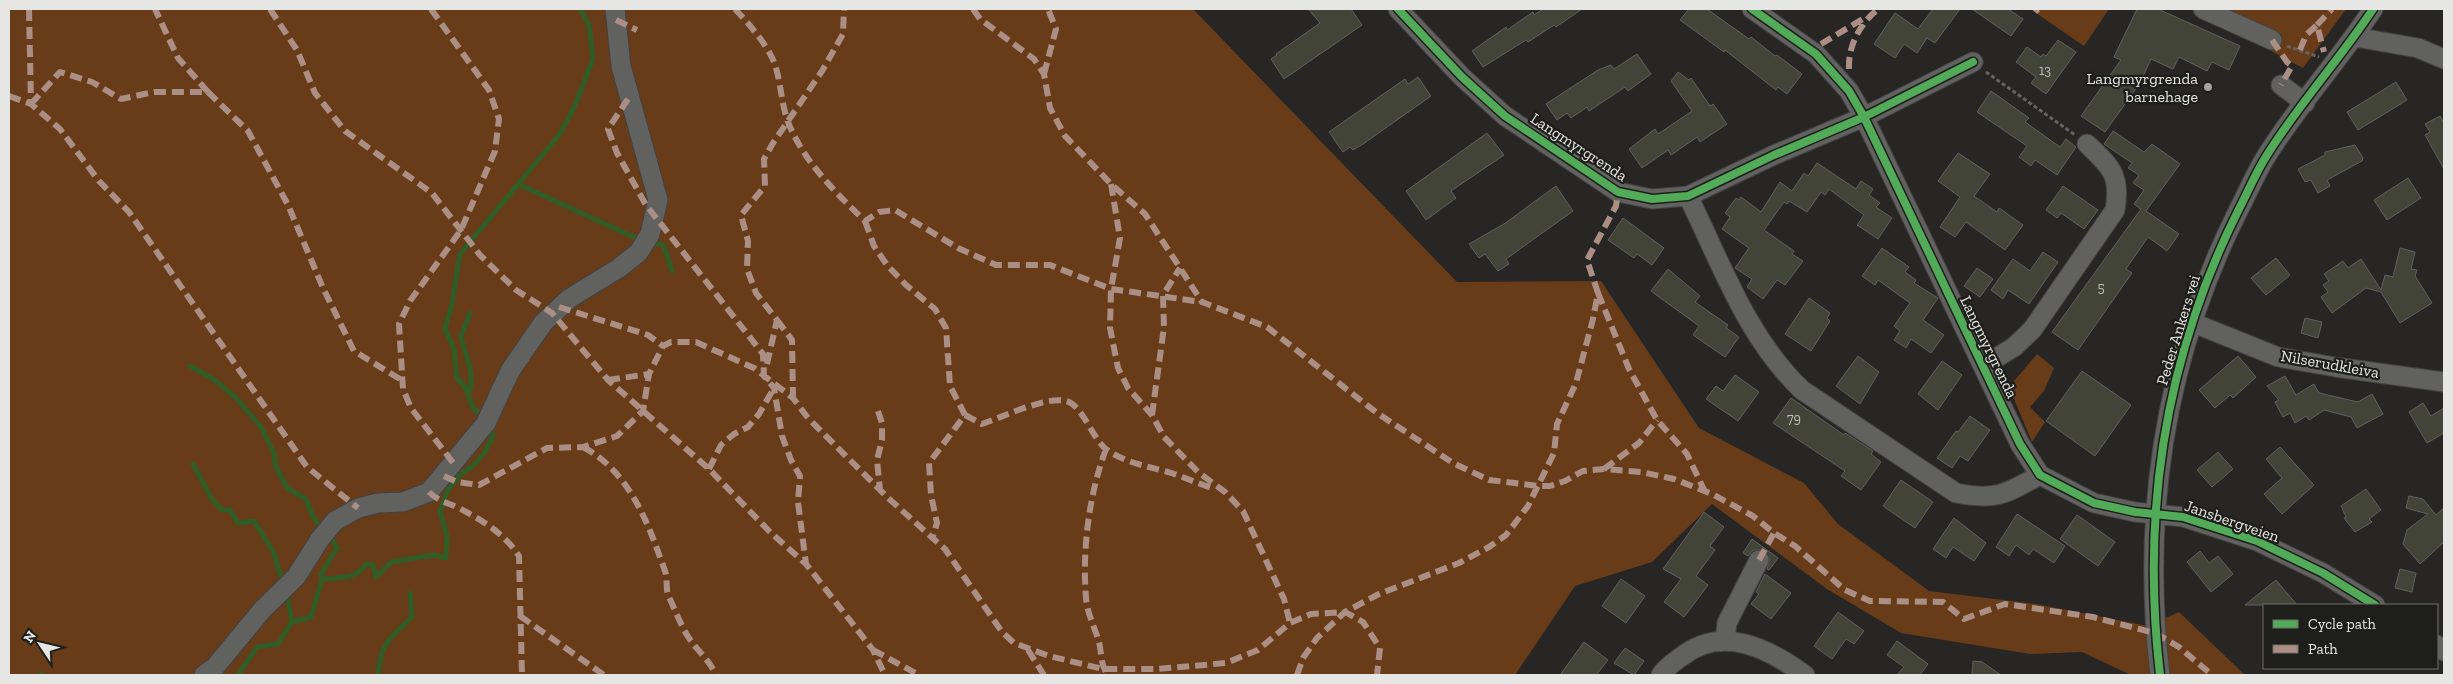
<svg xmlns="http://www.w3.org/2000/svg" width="2453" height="684" viewBox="0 0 2453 684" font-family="'Zilla Slab',serif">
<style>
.green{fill:#683c18}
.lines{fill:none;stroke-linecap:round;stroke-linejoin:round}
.stream{stroke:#2f5d25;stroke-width:5}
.building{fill:#424438;stroke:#60605e}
.minor-casing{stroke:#434241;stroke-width:21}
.path{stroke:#646463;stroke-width:3;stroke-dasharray:4 2.5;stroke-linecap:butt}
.minor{stroke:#616160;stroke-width:19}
.quiet{stroke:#ac8f84;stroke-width:6;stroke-dasharray:12 6;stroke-linecap:butt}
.cycleway-casing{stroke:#1e1e1a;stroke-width:11}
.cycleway{stroke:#51ab58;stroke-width:8}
.poi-dot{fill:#a3a3a1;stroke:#1e1e1a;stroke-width:2}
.labels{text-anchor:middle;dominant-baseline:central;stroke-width:4.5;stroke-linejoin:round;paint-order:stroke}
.number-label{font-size:14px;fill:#bdbeb9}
.poi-label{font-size:16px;fill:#e6e6e4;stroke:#1e1e1a;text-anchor:end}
.street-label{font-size:16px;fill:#e6e6e4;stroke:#1e1e1a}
</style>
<rect width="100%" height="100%" fill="#272625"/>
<path class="green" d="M9,9H1193L1457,282L1601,281L1699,428L1804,483L1838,524L1929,591L2036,604L2148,626L2179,612L2245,675H2131L2082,652L2030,654L1901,633L1827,589L1712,504L1652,562L1575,586L1515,675H9Z
M2030,9H2109L2084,46Z
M2192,9H2346L2303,68Z
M2037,354L2054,368L2044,391L2030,407L2045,422L2032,442L2009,387Z"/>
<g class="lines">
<path class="stream" d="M518,184L638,239
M654,242L664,246L672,271
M190,366L215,380L236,398L261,427L274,453L275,465L287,488L306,499L313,517L321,527
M468,394C477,375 464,354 461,336L470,313
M481,415L473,408L465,387L457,378L454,349L445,329L452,304L460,254L559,135L573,110L593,59L589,25L580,9
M193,464L212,499L222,510H230L238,523L254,521L274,553L280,575
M322,579C340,577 356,580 366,564L373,565L376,577L391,562L434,555L446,558L447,536L440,511L449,488L461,474L475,464L485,452L493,436L490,431
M288,600L292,622
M41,674V675
M238,675L257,647L278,644L292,622L311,617L322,579L321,574L337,548L330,537
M378,675C381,642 389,639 412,617L410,593"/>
</g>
<path class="building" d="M1308,9H1351L1362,25L1284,79L1271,59L1277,55L1276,54L1320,23Z
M1543,9H1582L1556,27L1554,25L1528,42L1526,40L1483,67L1472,51L1506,27L1507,30L1533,12L1534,15Z
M1689,9H1707L1749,39L1751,37L1775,56L1777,55L1802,74L1787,94L1778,87L1776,90L1725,50L1724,52L1680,20Z
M1933,9H1960L1935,43L1927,38L1917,53L1904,44L1895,58L1874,44L1895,13L1918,29Z
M1972,9H2008L2023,19L2011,36Z
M2137,9H2158L2240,46L2229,70L2212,62L2207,71L2179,57L2173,69L2151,59L2140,83L2105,132L2081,116L2121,60L2114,57Z
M2058,40L2076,52L2046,94L2031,83L2036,77L2016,62L2027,47L2041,57L2043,54L2046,56Z
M1637,54L1651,74L1628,91L1625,87L1589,111L1587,107L1571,118L1567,113L1557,120L1546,104L1598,70L1611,65L1614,69Z
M1678,72L1689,80L1691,78L1710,106L1713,104L1727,124L1700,142L1697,137L1671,155L1668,150L1642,168L1629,149L1655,129L1658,134L1692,111L1671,81Z
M1418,77L1431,96L1363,144L1353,150L1350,147L1343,152L1329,132L1405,79L1408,84Z
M2396,82L2407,100L2358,130L2347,112Z
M1991,91L2029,118L2025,122L2060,147L2066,139L2076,147L2057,175L2035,160L2031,166L2019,157L2027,146L1977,112Z
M2440,116L2444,123V169L2425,135L2430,132L2425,124Z
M2113,131L2144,152L2152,144L2180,164L2146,211L2179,234L2167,251L2148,237L2126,269L2132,273L2078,350L2052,332L2141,209L2134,204L2144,190L2133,183L2139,175L2128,168L2132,163L2104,144Z
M1487,133L1504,155L1451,191L1456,198L1426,220L1406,191Z
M2355,145L2363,158L2362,161L2327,180L2330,186L2318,193L2311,180L2305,182L2298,169L2325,155V152Z
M1958,153L1990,174L1974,196L1997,212L1999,208L2023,225L2005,250L1966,222L1955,237L1940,227L1960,197L1938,181Z
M1817,163L1856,189L1861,181L1873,189L1869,195L1880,203L1876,207L1892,218L1878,239L1857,225L1864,215L1829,189L1825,195L1821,192L1807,212L1789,201L1787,204L1784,202L1764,230L1794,251L1792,254L1803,261L1785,285L1777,280L1763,299L1747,287L1752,279L1735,268L1749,248L1722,229L1730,217L1725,213L1736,198L1739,200L1741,197L1761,212L1780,182L1792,191L1804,173L1808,176Z
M2408,178L2421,198L2387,220L2374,200Z
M1556,186L1573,211L1506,259L1509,264L1498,271L1485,254L1479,258L1469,244L1504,224Z
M2063,186L2098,210L2084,229L2061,213L2057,218L2046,210Z
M1623,218L1664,248L1652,265L1637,254L1634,258L1608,240Z
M1882,248L1909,267L1905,272L1916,280L1914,283L1938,298L1923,320L1944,335L1931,353L1911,339L1906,348L1894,340L1900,331L1894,326L1910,303L1878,280L1875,285L1862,276Z
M2400,248L2415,252L2411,269L2417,270L2415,276L2432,303L2400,323L2381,292L2366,288L2332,313L2321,297L2328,292L2323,285L2329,281L2324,274L2343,261L2348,268L2361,259L2381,290L2385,275L2393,277Z
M2043,252L2058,262L2029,304L2008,290L2003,299L1991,290L2013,259L2030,271Z
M2276,258L2290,275L2266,295L2251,278Z
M1977,268L1993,279L1980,297L1964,286Z
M1668,269L1700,296L1695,302L1728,325L1726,328L1739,337L1725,357L1693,335L1699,326L1651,291Z
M1809,298L1830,313L1827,318L1830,321L1811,351L1785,334Z
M2305,318L2322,322L2318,338L2301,333Z
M1858,356L1879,372L1860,404L1836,386Z
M2238,356L2256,377L2233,398L2230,395L2215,408L2199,390Z
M1942,361L1962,375L1938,410L1918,394Z
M2082,371L2131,405L2095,456L2046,421Z
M1735,375L1759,392L1738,421L1706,399L1716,386L1723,391Z
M2285,376L2296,395L2314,384L2319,393L2358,402L2372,394L2383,414L2357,428L2351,417L2324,410L2309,420L2306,416L2295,423L2290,413L2283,417L2275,402L2279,400L2267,386Z
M1791,398L1844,435L1845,433L1873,451L1871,454L1881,462L1861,490L1841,476L1845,471L1773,423Z
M2423,403L2431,416L2444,408V433L2427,443L2409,412Z
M1970,416L1990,430L1968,461L1960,456L1952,468L1937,458L1956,431L1958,432Z
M2280,447L2314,485L2282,514L2264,494L2282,478L2266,459Z
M2218,452L2233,469L2212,487L2197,470Z
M1901,480L1933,502L1915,528L1883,506Z
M2366,489L2381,510L2369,519L2372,522L2355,532L2344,518L2346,517L2341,506Z
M2409,496L2423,499L2436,515L2444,508V542L2420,564L2403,544L2407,530L2428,514L2406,508Z
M1704,512L1724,527L1710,546L1715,550L1696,576L1708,585L1684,617L1664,602L1681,579L1663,569Z
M2017,514L2065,546L2054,563L2033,549L2029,555L2016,545L2009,556L1996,547Z
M2077,515L2115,542L2098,566L2060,539Z
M1954,518L1986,543L1974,561L1953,547L1946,558L1933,549Z
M1752,539L1778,558L1769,570L1767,569L1770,559L1764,550H1753L1748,556L1743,553Z
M2200,551L2209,563L2218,556L2233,574L2211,592L2187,562Z
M2400,569L2416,573L2412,592L2395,588Z
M1765,574L1791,593L1771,619L1751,604L1759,594L1756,592Z
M1621,579L1645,596L1626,623L1602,606Z
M2276,580L2297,605H2245Z
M1838,612L1864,631L1854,644L1846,639L1832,659L1814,646Z
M1897,641L1928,664L1920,675H1897L1904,667L1887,655Z
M1584,642L1608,660L1596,675H1560Z
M1625,648L1644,661L1634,675L1614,663Z
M1973,661L1982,662L2001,675H1972Z"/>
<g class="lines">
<defs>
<path id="minor" d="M1398,9L1462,77L1505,116L1618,192L1652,199L1688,196L1774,155L1864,117L1973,62
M1752,9L1816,54L1849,91L1864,117L2020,444L2040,475L2094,503L2135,512L2183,517L2257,541L2323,573L2375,605
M2203,9L2272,40
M2355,37L2418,48L2444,59
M2281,85L2305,103
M1688,196C1721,263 1747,338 1802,390L1956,493C1997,501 2005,494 2040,475
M2191,322L2278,357L2335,367L2444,382
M1983,366L2014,347L2032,330L2115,210C2121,175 2111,167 2087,144
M1725,640L1727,623L1759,560
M2437,645L2444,651
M204,675L215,667L263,609L296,577L320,539L335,521L358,508L378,503L403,502L429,492L486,423L510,371L543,323L570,298L619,268L639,252L650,234L658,200L621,66L615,9
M1661,675C1665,668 1674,662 1681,657C1722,624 1769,649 1805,675
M2160,675C2141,512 2165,356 2239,209C2248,192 2256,172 2267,155C2299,104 2340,59 2373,9"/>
</defs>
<use href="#minor" class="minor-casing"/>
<path class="path" d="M2287,46L2319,57
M1986,72L2075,135"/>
<use href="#minor" class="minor"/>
<path class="quiet" d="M29,9L31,104
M270,9L297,50L315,93L345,131L432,193L480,255L516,290L552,313L608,380L709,469L770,532L806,564L873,650L885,675
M431,9L489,90L499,119L495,151L461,230L410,301L399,324L403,389L411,408L454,464
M735,9C749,24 766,43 774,62C781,81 781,103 788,122C804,162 835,192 865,221L879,212L895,210L958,248L996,265H1050L1111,289L1202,302
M973,9L980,19L1034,59L1044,74L1050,108L1065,136L1111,184L1145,214L1202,302L1267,327L1377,413L1453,463L1489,480L1539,486H1550L1565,481L1583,471L1604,469L1641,472L1674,479L1712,494L1753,516L1774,533L1795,546L1845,590L1870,601L1943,602L1964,619L2005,604L2093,617L2155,633L2179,647L2212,675
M2035,12L2038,9
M616,20L637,30
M2317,25L2332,9
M2272,40L2287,62L2292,66L2281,85
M1821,44L1866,17
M2300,50L2306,35L2317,25L2324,52
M1849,69C1848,45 1860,24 1878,9
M1044,74L1056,29L1048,9
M208,92L248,131L288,205L323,288L354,351L403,381
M9,96L31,104L60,129L99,181L129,212L307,467L358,508
M628,99L608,129L617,153L646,205L763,354L764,376L774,388L782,436L791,460L800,476L798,502L806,564
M31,104L60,72L92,82L121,99L154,92H208L178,58L155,9
M1111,184L1120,238L1111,289L1110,328L1118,368L1128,388L1152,415L1164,437L1198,472L1225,492L1243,511L1284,599L1290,623
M865,221L874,246L887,265L906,285L935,309L946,328L950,386L965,415L929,463L931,495L937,523L933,536
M1598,293L1629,369L1657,420L1687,454L1705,492
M559,307L648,335L663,346
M777,320L792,340L793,398
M767,364L777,320L756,293L747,269L748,241L741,215L765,186L764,159L773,143L822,71L843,34L844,9
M608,380L649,374
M878,411L882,423V440L877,460L880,490
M965,415L982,424C1003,417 1045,396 1066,401C1083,405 1092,439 1107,450C1126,463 1147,466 1168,472C1184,477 1199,484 1215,489
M1152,415L1164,327L1163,295L1180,268
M583,447C630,472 648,523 665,571C668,579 665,589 669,597C675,610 680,623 687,635C696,650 709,659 716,675
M1106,449C1089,494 1082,550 1086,598C1087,613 1095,628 1099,642C1102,654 1100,665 1108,675
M709,469L721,445L734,434L748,427L759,414L774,388
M1604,469L1639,443L1657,420
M444,476L457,482L479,485L547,448L583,447L617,436L643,411L649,374L663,346L671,342H696L754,368L793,398L808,418L887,497L945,549L1002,632L1014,643L1049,656L1103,669H1157L1226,663L1258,650L1290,623L1311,614L1345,612L1363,622L1380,648L1377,675
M429,492C438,501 448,503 459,508C482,520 505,534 519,556L522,675
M1759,560L1774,533
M520,616L604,675
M873,650L919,675
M1028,650L1044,675
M1297,675L1303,658L1317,638L1345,612L1379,594L1459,563L1489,547L1506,535L1528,506L1554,453L1557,424L1576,383L1593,319L1598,293L1587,260L1616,206L1618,192"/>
<defs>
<path id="cycleway" d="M1398,9L1462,77L1505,116L1618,192L1652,199L1688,196L1774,155L1864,117L1973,62
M1752,9L1816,54L1849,91L1864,117L2020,444L2040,475L2094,503L2135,512L2183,517L2257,541L2323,573L2375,605
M2160,675C2141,512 2165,356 2239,209C2248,192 2256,172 2267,155C2299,104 2340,59 2373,9"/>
</defs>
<use href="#cycleway" class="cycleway-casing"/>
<use href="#cycleway" class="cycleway"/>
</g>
<circle class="poi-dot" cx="2208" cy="87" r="5"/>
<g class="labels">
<g class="number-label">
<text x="2045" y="70">13</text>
<text x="2101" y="287">5</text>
<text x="1794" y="418">79</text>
</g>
<g class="poi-label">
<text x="2198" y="78">Langmyrgrenda<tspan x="2198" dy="18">barnehage</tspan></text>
</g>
<g class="street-label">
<text transform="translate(1579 147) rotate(33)">Langmyrgrenda</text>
<text transform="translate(2178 330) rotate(-73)">Peder Ankers vei</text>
<text transform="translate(1989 347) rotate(64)">Langmyrgrenda</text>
<text transform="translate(2330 364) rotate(10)">Nilserudkleiva</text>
<text transform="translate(2232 521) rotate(19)">Jansbergveien</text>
</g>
</g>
<rect width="2453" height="684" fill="none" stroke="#e6e6e4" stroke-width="20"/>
<rect x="2263" y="604" width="175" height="65" fill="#1e1e1a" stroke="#6e6e6b"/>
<rect x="2273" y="620" width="25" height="8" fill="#51ab58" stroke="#6e6e6b"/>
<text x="2308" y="629" font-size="15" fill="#e6e6e4">Cycle path</text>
<rect x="2273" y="645" width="25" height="8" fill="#ac8f84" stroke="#6e6e6b"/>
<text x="2308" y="654" font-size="15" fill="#e6e6e4">Path</text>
<g transform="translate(40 644) rotate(305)" stroke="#1e1e1a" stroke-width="4" paint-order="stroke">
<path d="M0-4L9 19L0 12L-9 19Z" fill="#e6e6e4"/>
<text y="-8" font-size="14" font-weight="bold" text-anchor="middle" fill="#e6e6e4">N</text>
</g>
</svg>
